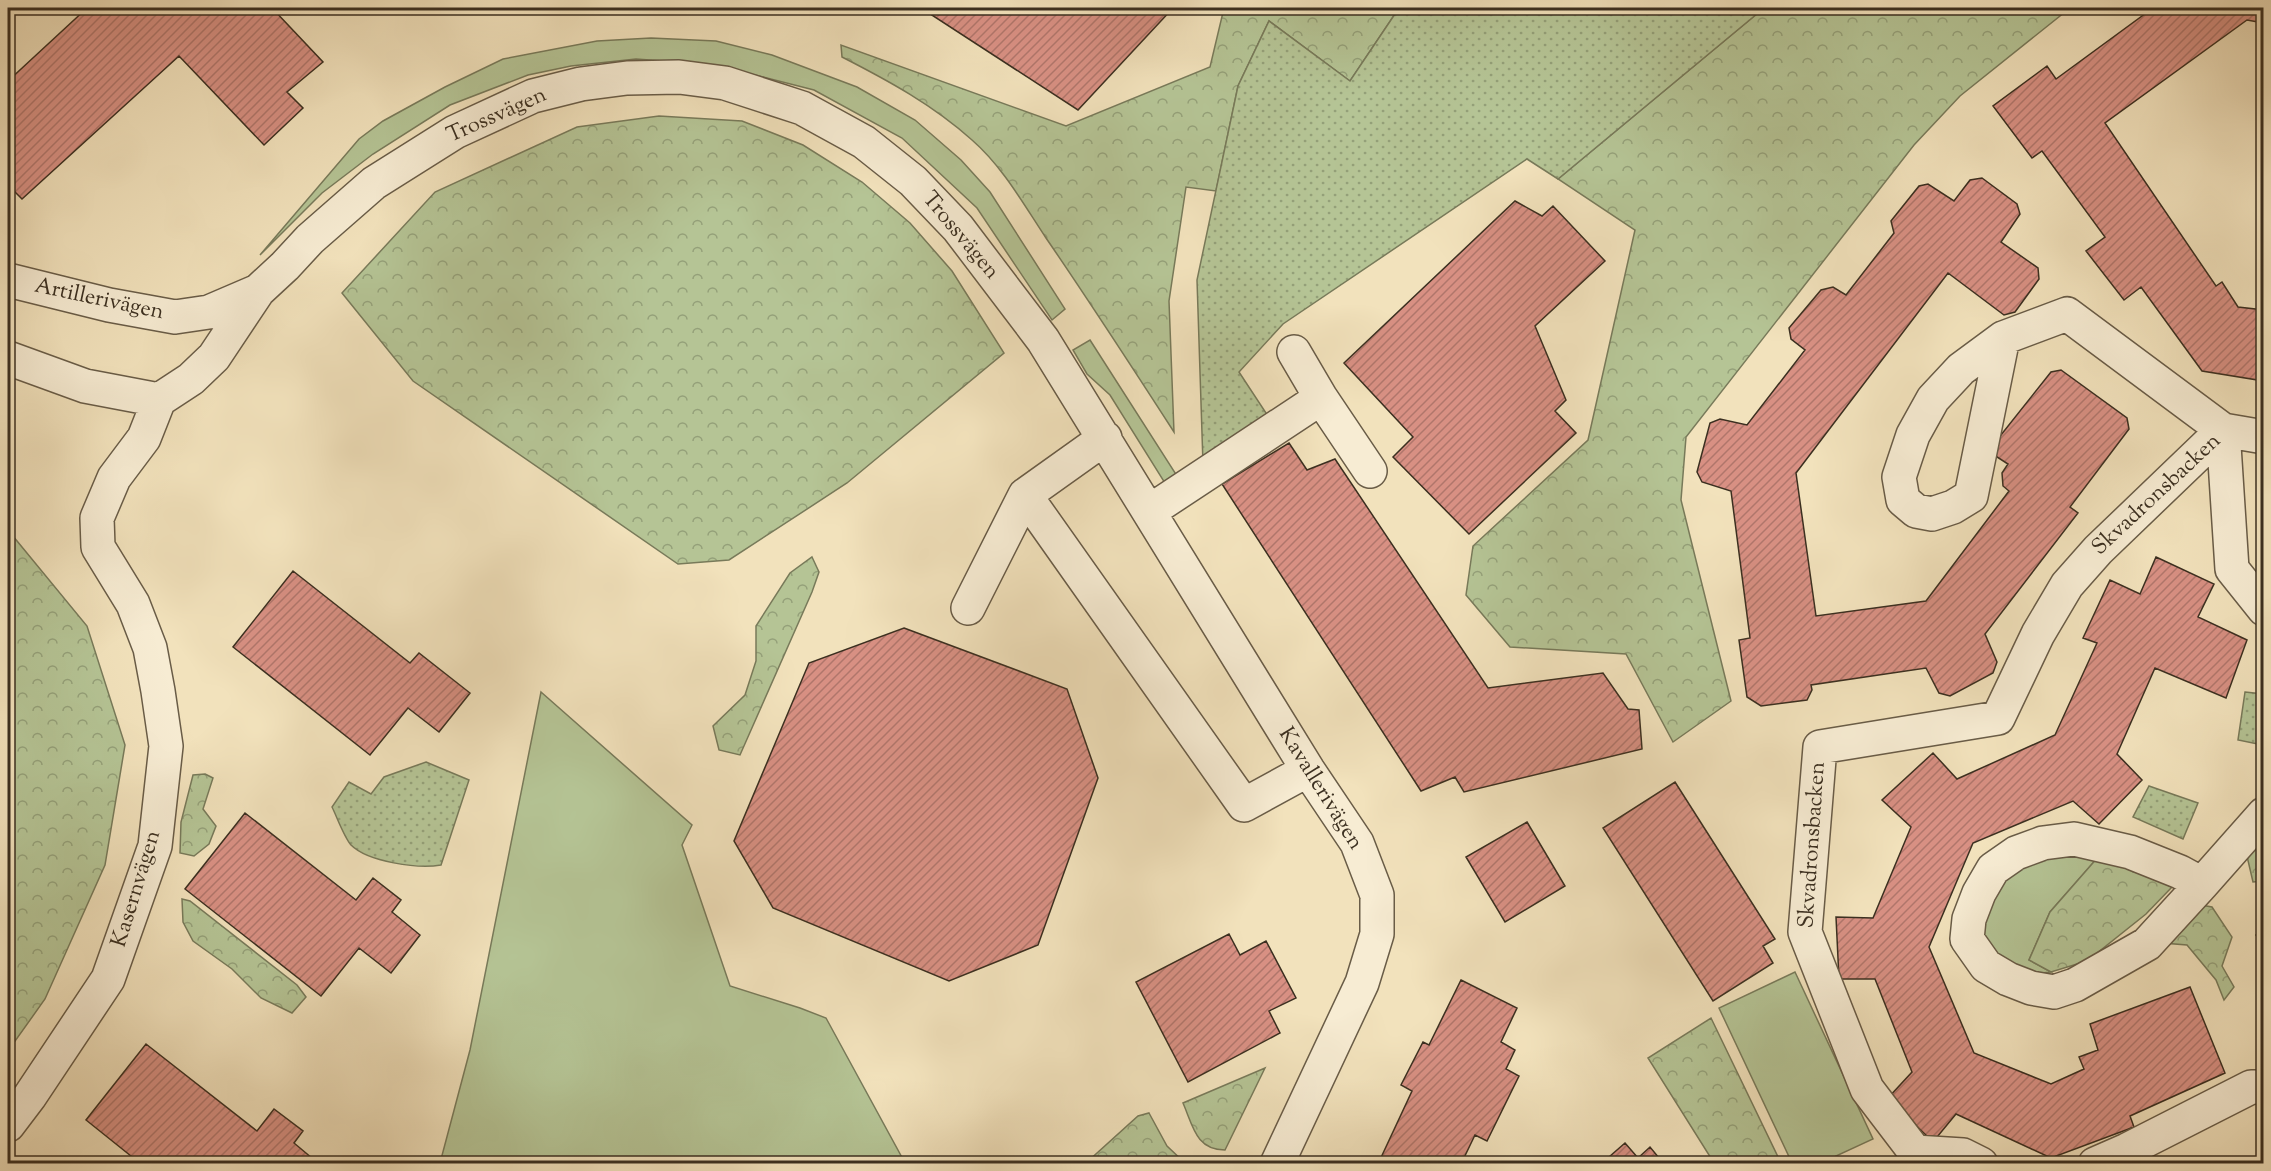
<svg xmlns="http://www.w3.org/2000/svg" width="2271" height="1171" viewBox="0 0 2271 1171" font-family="'Sorts Mill Goudy',serif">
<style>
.grass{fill:#b5c495;stroke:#787a5a;stroke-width:1.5}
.forest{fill:url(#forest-crowns);stroke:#787a5a;stroke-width:1.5}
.park{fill:url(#park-dots);stroke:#787a5a;stroke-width:1.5}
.building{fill:url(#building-hatch);stroke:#3b2f20;stroke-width:1.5}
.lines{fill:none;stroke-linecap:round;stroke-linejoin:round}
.minor-casing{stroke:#695c47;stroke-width:36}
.minor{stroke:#f7ecd3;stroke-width:33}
.labels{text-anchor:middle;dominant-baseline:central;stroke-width:4.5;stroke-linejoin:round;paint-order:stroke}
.street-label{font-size:22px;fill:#3b2f20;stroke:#f7ecd3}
</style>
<defs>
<pattern id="forest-crowns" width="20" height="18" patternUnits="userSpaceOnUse" patternTransform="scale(1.5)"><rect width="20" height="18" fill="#b5c495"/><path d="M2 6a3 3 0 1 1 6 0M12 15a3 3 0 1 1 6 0" fill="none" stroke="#94a079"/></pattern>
<pattern id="park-dots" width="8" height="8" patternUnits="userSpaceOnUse" patternTransform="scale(1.5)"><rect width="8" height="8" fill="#b5c495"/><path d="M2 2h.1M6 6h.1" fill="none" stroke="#94a079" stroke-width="1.8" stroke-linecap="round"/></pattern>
<pattern id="building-hatch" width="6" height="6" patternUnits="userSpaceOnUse" patternTransform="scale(1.5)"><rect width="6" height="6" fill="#d89083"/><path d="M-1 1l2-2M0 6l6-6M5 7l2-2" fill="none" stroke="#b0766b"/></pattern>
</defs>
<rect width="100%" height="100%" fill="#f2e2bc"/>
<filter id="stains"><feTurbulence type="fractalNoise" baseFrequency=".00333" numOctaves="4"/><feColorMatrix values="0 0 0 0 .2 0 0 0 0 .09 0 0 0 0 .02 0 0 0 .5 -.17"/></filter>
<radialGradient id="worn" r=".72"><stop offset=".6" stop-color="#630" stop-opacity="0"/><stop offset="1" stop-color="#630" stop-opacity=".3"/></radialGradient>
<path class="grass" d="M651,38L716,41L772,55L857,87L915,120L961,160L990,192L1065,309L1052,320L977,208L902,138L814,90L755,75L691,63L636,59L571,66L528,75L450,105L373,154L322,193L260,255L359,139L383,121L445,87L503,59L597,41Z
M1090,340L1179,479L1168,488L1110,395L1087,374L1073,350Z
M541,692L692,825L682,845L730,986L800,1008L826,1018L905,1163H440L470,1050Z
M2054,850L2099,856L2050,912L2029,960L2051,972L2032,974L1992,953L1983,932L1985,912L2009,874Z
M1795,972L1873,1139L1821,1163H1792L1719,1008Z"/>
<path class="forest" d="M1224,8H1399L1350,81L1269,21L1238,86L1216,191L1186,187L1169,301L1174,432C1132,367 1090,302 1046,238C1024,205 1003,167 972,140C933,105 889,81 842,57L841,45L1066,126L1210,67Z
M1764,8H2070L1960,96L1914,145L1686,437L1681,500L1731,701L1673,742L1626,654L1510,647L1466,595L1473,546L1588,440L1635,230L1558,179Z
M659,116L742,121L803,145L862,182L910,223L952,271L1004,353L847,483L729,560L678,564L413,381L342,293L435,192L577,127Z
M8,530L87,626L125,745L105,865L45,999L8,1051Z
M812,557L819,572L812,592L740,755L719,750L713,726L745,695L756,661V626L790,573Z
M205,774L213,778L203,809L216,826L209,844L194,856L180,853L181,822L193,775Z
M2263,835V881L2253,882L2246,852Z
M2099,856L2128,866L2172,887L2146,914L2087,961L2051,972L2029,960L2050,912Z
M182,899L190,901L297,985L306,997L292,1013L261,998L232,969L193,941L183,922Z
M2195,904L2212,907L2232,937L2222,966L2234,987L2224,1000L2216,980L2187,945L2163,943Z
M1711,1018L1781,1163H1714L1648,1058Z
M1265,1068L1225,1150C1196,1150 1193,1126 1183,1103Z
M1149,1113L1167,1146L1185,1163H1086L1138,1116Z"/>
<path class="park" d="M1399,8H1764L1558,179L1527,159L1283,324L1239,372L1268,416L1203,464L1197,280L1238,86L1269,21L1350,81Z
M2245,692L2263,694V745L2238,740Z
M426,762L469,780L441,865C418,869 368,862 351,845C344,837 337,817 332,807L349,782L371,794L384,777Z
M2149,786L2198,803L2183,839L2133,817Z"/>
<path class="building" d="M87,8H272L323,62L287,92L303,108L264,145L179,56L22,199L8,185V81Z
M921,8H1057L1065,13L1071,8H1173L1078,110Z
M2153,8H2264V23L2247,20L2105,123L2216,286L2222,282L2238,307L2264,310V381L2202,371L2141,287L2124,300L2086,251L2105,237L2042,151L2032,158L1993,106L2047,66L2056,79Z
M1982,178L2017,204L2020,214L2001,242L2038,268L2039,279L2015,312L2004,315L1948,273L1796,473L1816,616L1926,601L2009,491L2003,486L2002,473L2008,464L1994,455L1993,445L2051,372L2061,370L2127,418L2129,429L2070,507L2078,513L1985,634L1997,662L1993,673L1950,696L1939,693L1926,668L1811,685L1812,690L1807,700L1761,706L1747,697L1739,640L1750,638L1731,491L1702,482L1697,472L1710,423L1720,419L1747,425L1805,350L1791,339L1789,328L1821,290L1833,287L1846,295L1894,233L1891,221L1919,186L1928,184L1954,201L1970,180Z
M1515,201L1542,216L1553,206L1605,261L1535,326L1566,400L1555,411L1576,433L1469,534L1393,457L1413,437L1344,363Z
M1289,443L1307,470L1335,459L1488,688L1603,673L1628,709L1639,710L1642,749L1464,792L1455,777L1421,791L1222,484Z
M2156,557L2214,584L2198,617L2247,640L2226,698L2155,668L2117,754L2142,780L2099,824L2073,801L1973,843L1929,947L1974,1053L2051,1084L2084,1069L2079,1057L2098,1050L2090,1024L2190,987L2225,1073L2130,1116L2134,1127L2051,1158L1956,1114L1933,1142L1888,1098L1912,1072L1875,979H1839L1836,917L1873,918L1911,827L1882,800L1933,753L1957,779L2055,735L2097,643L2083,638L2110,580L2140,594Z
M293,571L410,663L419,653L470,693L439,732L408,708L370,755L233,647Z
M904,628L1067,689L1098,778L1038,945L949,981L773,908L734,841L809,663Z
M1675,782L1775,939L1763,946L1773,963L1713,1001L1603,828Z
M245,813L356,900L373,878L401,900L392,912L420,935L391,973L359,948L321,996L185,889Z
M1527,822L1565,886L1505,922L1466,857Z
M2264,931V947L2256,935Z
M1229,934L1240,955L1266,941L1296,998L1269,1011L1280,1033L1188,1082L1136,982Z
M1461,980L1517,1008L1501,1042L1515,1050L1506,1069L1519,1076L1487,1141L1475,1135L1461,1164H1378L1412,1091L1401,1085L1423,1042L1429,1045Z
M146,1044L257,1131L274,1109L303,1131L294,1143L319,1164H141L86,1120Z
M1625,1143L1638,1158L1650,1147L1664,1164H1601Z"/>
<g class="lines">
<defs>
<path id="minor" d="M8,280L109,305L175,317L209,312L258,291
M2003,338L1971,496L1953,507L1932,514L1916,511L1903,500L1899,477L1913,435L1933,399L1961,369L2003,338L2067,314L2223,430L2264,437
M8,358L85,386L159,400
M1321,398L1370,471
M159,400L191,379L214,357L258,291L285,266L310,239L374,183L455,132L533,96L581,84L627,78L679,77L725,83L802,108L864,142L913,181L958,228L1043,340L1308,770L1357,843L1377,895V934L1362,983L1277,1164
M2223,430L2232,569L2264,609
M1025,495L1244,805L1308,770
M1150,511L1321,398L1294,352
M968,608L1025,495L1105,438
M2202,884L2180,872L2130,852L2074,839L2043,843L2016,853L1993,869L1979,893L1969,919L1967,939L1986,966L2008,979L2031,988L2054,992L2075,985L2147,944L2202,884L2264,814
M8,1125L30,1096L108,979L155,846L166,746L158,691L150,648L133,604L98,547L97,518L114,478L144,438L159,400
M1981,1164L1963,1155L1915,1152L1867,1089L1805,932L1820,747L1998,718L2038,634L2067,585L2098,550L2223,430
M2095,1164L2127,1150L2251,1087H2264"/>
</defs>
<use href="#minor" class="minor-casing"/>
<use href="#minor" class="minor"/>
</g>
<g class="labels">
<g class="street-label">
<text transform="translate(497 116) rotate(-24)">Trossvägen</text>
<text transform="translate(960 236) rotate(50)">Trossvägen</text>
<text transform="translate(99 300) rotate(12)">Artillerivägen</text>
<text transform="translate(2157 495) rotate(-43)">Skvadronsbacken</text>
<text transform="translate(1320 789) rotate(58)">Kavallerivägen</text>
<text transform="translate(1813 845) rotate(-86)">Skvadronsbacken</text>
<text transform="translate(137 889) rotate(-73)">Kasernvägen</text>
</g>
</g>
<rect width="2271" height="1171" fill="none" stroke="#f2e2bc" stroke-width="30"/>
<rect x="9" y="9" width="2253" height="1153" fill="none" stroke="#3b2f20" stroke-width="3"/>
<rect x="15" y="15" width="2241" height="1141" fill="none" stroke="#3b2f20" stroke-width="1.5"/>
<rect width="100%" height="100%" filter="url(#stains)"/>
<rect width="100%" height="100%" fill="url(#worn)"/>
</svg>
